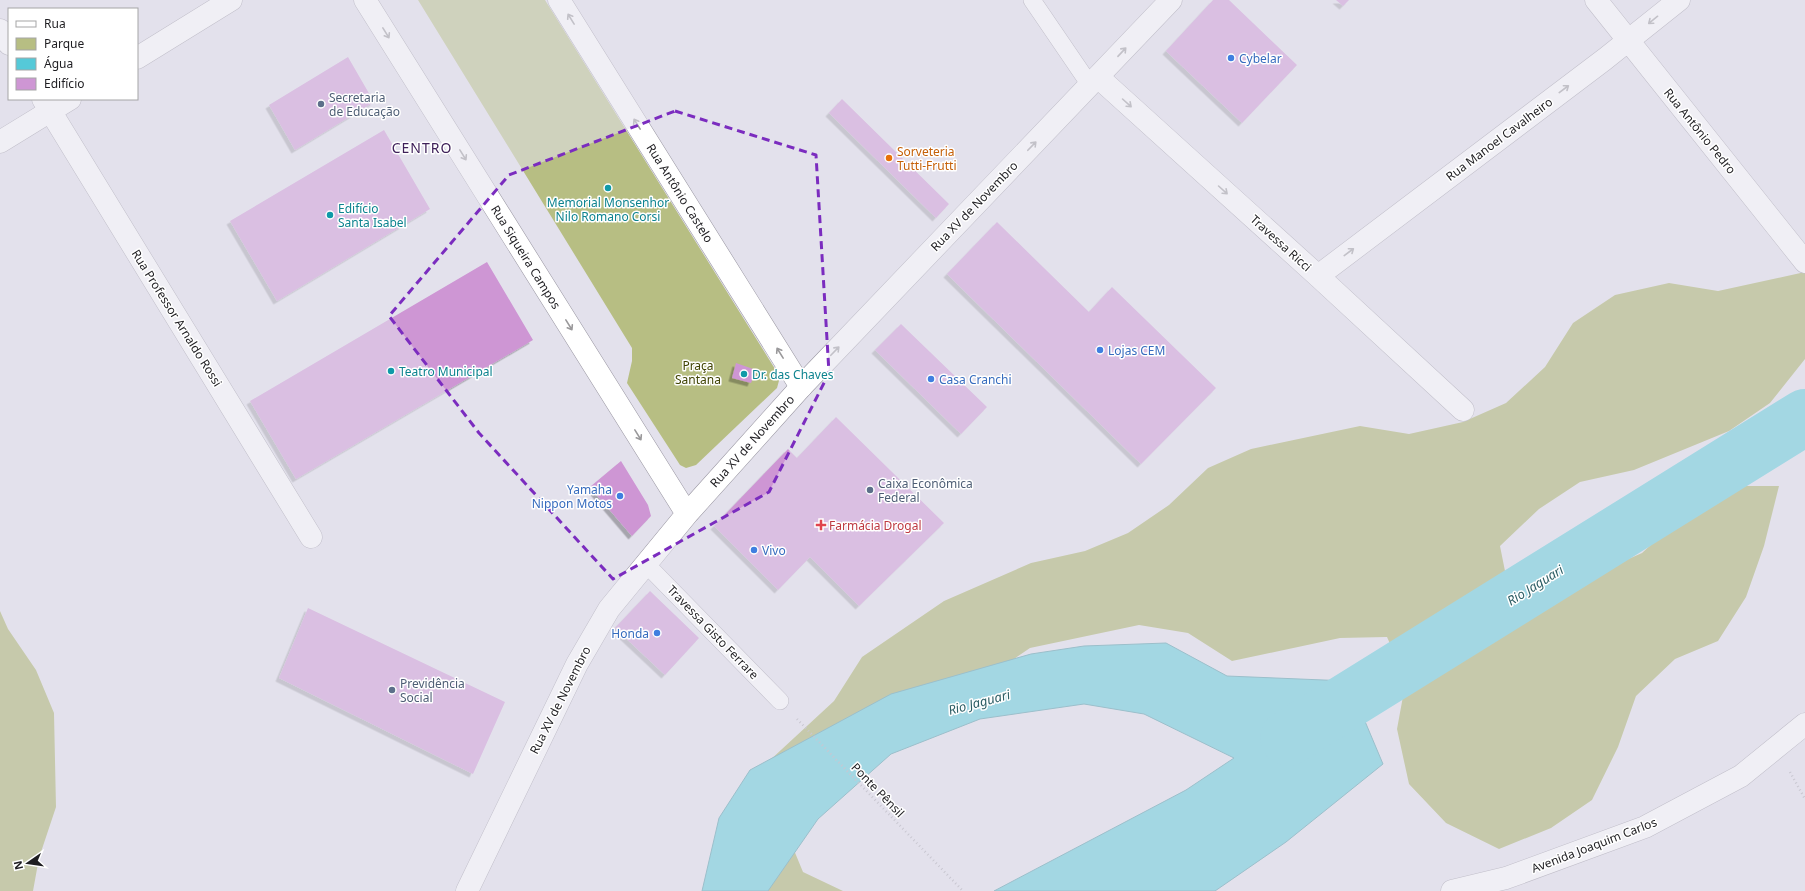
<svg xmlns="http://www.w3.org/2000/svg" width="1805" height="891" viewBox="0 0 1805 891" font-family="'Noto Sans',sans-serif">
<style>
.green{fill:#b7be83}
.forest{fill:#a3ac5b}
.water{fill:#55c9d8;stroke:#4495a1}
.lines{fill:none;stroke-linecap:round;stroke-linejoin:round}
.river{stroke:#55c9d8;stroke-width:56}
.building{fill:#ce96d4;filter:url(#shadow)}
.service-casing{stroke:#9895a0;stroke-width:18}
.minor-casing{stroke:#9895a0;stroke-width:23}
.tertiary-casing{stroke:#9895a0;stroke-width:23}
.secondary-casing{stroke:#9895a0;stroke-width:23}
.path{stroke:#a8a6af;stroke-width:2.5;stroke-dasharray:1 3;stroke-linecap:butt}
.service{stroke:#fff;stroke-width:17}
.minor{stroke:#fff;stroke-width:22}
.tertiary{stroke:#fff;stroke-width:22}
.secondary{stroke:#fff;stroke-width:22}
.oneway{stroke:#9a999b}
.marked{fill:none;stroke:#7b2cbf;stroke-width:3;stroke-dasharray:8 5;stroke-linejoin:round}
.shop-dot{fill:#3f7fe0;stroke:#fff;stroke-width:1.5}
.service-dot{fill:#5c6f8a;stroke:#fff;stroke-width:1.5}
.food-dot{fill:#e8710a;stroke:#fff;stroke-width:1.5}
.culture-dot{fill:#0f9aa8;stroke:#fff;stroke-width:1.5}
.health-dot{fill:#e0444e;stroke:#fff;stroke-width:1.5}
.labels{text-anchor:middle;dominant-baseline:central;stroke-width:3;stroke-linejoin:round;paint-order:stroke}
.shop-label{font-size:12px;fill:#366cbe;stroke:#fff;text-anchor:start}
.service-label{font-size:12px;fill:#4e5e75;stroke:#fff;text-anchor:start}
.street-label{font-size:12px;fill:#1e1d21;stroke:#fff}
.food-label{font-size:12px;fill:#c56008;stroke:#fff;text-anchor:start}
.culture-label{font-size:12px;fill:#0d838f;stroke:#fff;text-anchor:start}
.park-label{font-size:12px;fill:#404403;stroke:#fff}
.health-label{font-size:12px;fill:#be3a42;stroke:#fff;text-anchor:start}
.water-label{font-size:13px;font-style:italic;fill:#2d5e65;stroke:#fff}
.quarter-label{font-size:14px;letter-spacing:1px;fill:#3e2059;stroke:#fff}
</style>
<defs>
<filter id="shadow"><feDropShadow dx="-3.5" dy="3.5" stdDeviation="0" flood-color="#0004"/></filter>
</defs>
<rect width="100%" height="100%" fill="#e3e1ec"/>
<path class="green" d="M418,0H545L780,377L777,388L696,465L686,468L680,465L627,383L632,361V348Z"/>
<path class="forest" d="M1805,272V359L1770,403L1729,431L1634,470L1580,482L1539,509L1500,546L1511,601L1558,600L1599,572L1642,553L1682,516L1732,486H1779L1764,546L1746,597L1718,641L1675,659L1636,696L1618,747L1592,800L1551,828L1499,849L1446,823L1409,784L1397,729L1406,680L1387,637L1340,638L1232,661L1188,633L1139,625L1030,648L989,676L784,826L803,872L843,891H706L755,774L834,701L862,657L944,601L1031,563L1085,551L1128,533L1169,505L1208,468L1251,449L1360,426L1409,434L1463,422L1506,403L1545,367L1573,323L1615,295L1669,283L1718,291Z
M0,611L8,629L36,670L54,713L56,807L39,858L33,891H0Z"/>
<path class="water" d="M1166,643L1227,676L1348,681L1383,764L1286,842L1215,891H994L1186,790L1234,758L1144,714L1084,704L980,719L891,754L818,819L768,891H702L719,818L750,770L891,694L1031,654L1084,646Z"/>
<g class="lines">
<path class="river" d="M1288,738L1805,417"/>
</g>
<path class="building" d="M1213,0H1229L1297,65L1242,123L1166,51Z
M1336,0H1349L1343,6Z
M348,57L374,102L295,150L269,105Z
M842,99L949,204L936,218L829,113Z
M384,130L430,209L277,301L230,221Z
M997,222L1089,312L1112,287L1216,388L1141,464L947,274Z
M487,262L533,340L296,479L250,401Z
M901,324L987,407L961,434L875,350Z
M736,363L756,370L751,383L732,378Z
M836,417L944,523L859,606L810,557L778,590L714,526L788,449L797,458Z
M621,461L648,505L651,516L632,536L590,487Z
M650,591L699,638L665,675L615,628Z
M308,608L505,702L473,774L279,678Z"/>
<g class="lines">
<defs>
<path id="service" d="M1032,0L1090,85
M645,563L780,701"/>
<path id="minor" d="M559,0L801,387
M1596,0L1805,262
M0,30L9,44
M137,58L231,0
M1098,77L1318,276L1463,410
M43,99L311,537
M0,142L70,99
M1318,276L1605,59L1679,0"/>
<path id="tertiary" d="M1452,891L1506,878L1645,827L1741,776L1805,724"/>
<path id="secondary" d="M365,0L687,514
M467,891L577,664L609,609L687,514L801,387L1171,0"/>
</defs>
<use href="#service" class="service-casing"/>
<use href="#minor" class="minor-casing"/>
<use href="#tertiary" class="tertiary-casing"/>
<use href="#secondary" class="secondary-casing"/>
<path class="path" d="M797,719L963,891
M1790,772L1805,799"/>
<use href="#service" class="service"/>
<use href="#minor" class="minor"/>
<use href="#tertiary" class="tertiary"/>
<use href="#secondary" class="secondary"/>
</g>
<defs><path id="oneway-shaft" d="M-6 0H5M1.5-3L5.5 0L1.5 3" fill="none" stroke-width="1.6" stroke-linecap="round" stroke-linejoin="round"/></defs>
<g class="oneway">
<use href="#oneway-shaft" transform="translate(571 19) rotate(-122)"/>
<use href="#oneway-shaft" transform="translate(1653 20) rotate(141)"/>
<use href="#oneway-shaft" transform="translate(386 33) rotate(58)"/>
<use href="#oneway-shaft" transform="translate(1122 52) rotate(-47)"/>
<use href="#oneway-shaft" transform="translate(1564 89) rotate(-37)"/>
<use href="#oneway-shaft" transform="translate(1127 103) rotate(42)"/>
<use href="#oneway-shaft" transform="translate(637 124) rotate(-122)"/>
<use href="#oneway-shaft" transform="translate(1032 146) rotate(-46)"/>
<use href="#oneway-shaft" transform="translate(463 155) rotate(58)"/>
<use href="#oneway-shaft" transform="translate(1223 190) rotate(42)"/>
<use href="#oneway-shaft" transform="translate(1349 252) rotate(-37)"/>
<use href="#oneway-shaft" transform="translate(569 325) rotate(58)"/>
<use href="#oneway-shaft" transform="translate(835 351) rotate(-46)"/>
<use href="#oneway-shaft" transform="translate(780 353) rotate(-122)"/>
<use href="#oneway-shaft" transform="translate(638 435) rotate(58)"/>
</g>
<path d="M0 0H1805V891H0ZM675,111L816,155L829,373L769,492L613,579L479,433L389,316L509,175Z" fill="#e3e1ec" fill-opacity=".55" fill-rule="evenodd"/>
<path class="marked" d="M675,111L816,155L829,373L769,492L613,579L479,433L389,316L509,175Z"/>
<g class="shop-dot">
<circle cx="1231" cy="58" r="4"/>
<circle cx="1100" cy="350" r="4"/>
<circle cx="931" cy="379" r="4"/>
<circle cx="620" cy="496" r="4"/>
<circle cx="754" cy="550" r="4"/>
<circle cx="657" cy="633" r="4"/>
</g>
<g class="service-dot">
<circle cx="321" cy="104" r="4"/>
<circle cx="870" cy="490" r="4"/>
<circle cx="392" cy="690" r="4"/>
</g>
<circle class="food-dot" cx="889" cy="158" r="4"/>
<g class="culture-dot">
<circle cx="608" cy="188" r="4"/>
<circle cx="330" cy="215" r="4"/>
<circle cx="391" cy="371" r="4"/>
<circle cx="744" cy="374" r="4"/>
</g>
<path class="health-dot" d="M819 519h4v4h4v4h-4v4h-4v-4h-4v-4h4z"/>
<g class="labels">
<g class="shop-label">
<text x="1239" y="58">Cybelar</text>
<text x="1108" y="350">Lojas CEM</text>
<text x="939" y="379">Casa Cranchi</text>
<text x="612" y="489" text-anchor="end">Yamaha<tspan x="612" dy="14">Nippon Motos</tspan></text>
<text x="762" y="550">Vivo</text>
<text x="649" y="633" text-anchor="end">Honda</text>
</g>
<g class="service-label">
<text x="329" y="97">Secretaria<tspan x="329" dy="14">de Educação</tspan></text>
<text x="878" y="483">Caixa Econômica<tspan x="878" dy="14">Federal</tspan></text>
<text x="400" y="683">Previdência<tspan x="400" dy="14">Social</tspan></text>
</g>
<g class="street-label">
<text transform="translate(1700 131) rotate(51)">Rua Antônio Pedro</text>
<text transform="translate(1499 139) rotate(-37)">Rua Manoel Cavalheiro</text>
<text transform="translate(680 193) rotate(58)">Rua Antônio Castelo</text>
<text transform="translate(974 206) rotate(-46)">Rua XV de Novembro</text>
<text transform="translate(1281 243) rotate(42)">Travessa Ricci</text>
<text transform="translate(526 257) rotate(58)">Rua Siqueira Campos</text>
<text transform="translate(177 318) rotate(58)">Rua Professor Arnaldo Rossi</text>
<text transform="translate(752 441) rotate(-48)">Rua XV de Novembro</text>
<text transform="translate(713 632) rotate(46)">Travessa Gisto Ferrare</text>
<text transform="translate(560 700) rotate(-63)">Rua XV de Novembro</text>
<text transform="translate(878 790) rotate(46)">Ponte Pênsil</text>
<text transform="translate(1594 845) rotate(-21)">Avenida Joaquim Carlos</text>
</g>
<g class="food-label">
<text x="897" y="151">Sorveteria<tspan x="897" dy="14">Tutti-Frutti</tspan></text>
</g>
<g class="culture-label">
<text x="608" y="202" text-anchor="middle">Memorial Monsenhor<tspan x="608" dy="14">Nilo Romano Corsi</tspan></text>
<text x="338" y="208">Edifício<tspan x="338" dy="14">Santa Isabel</tspan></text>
<text x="399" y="371">Teatro Municipal</text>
<text x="752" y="374">Dr. das Chaves</text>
</g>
<g class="park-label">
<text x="698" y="365">Praça<tspan x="698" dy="14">Santana</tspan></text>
</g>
<g class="health-label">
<text x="829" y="525">Farmácia Drogal</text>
</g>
<g class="water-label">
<text transform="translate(1535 585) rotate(-32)">Rio Jaguari</text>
<text transform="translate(979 702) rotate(-15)">Rio Jaguari</text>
</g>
<g class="quarter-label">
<text x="422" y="147">CENTRO</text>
</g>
</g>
<rect x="8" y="8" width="130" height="92" fill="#ffffff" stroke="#a5a5a6"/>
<rect x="16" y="21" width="20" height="6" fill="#ffffff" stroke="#a5a5a6"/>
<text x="44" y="28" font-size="12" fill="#1e1d21">Rua</text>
<rect x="16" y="38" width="20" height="12" fill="#b7be83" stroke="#a5a5a6"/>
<text x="44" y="48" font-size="12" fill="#1e1d21">Parque</text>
<rect x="16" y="58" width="20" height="12" fill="#55c9d8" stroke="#a5a5a6"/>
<text x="44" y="68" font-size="12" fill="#1e1d21">Água</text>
<rect x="16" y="78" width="20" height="12" fill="#ce96d4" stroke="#a5a5a6"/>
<text x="44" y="88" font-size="12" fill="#1e1d21">Edifício</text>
<g transform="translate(28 863) rotate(257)" stroke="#ffffff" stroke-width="3" paint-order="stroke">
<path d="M0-3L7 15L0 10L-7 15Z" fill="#1e1d21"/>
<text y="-6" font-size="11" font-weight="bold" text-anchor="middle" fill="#1e1d21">N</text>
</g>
</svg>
